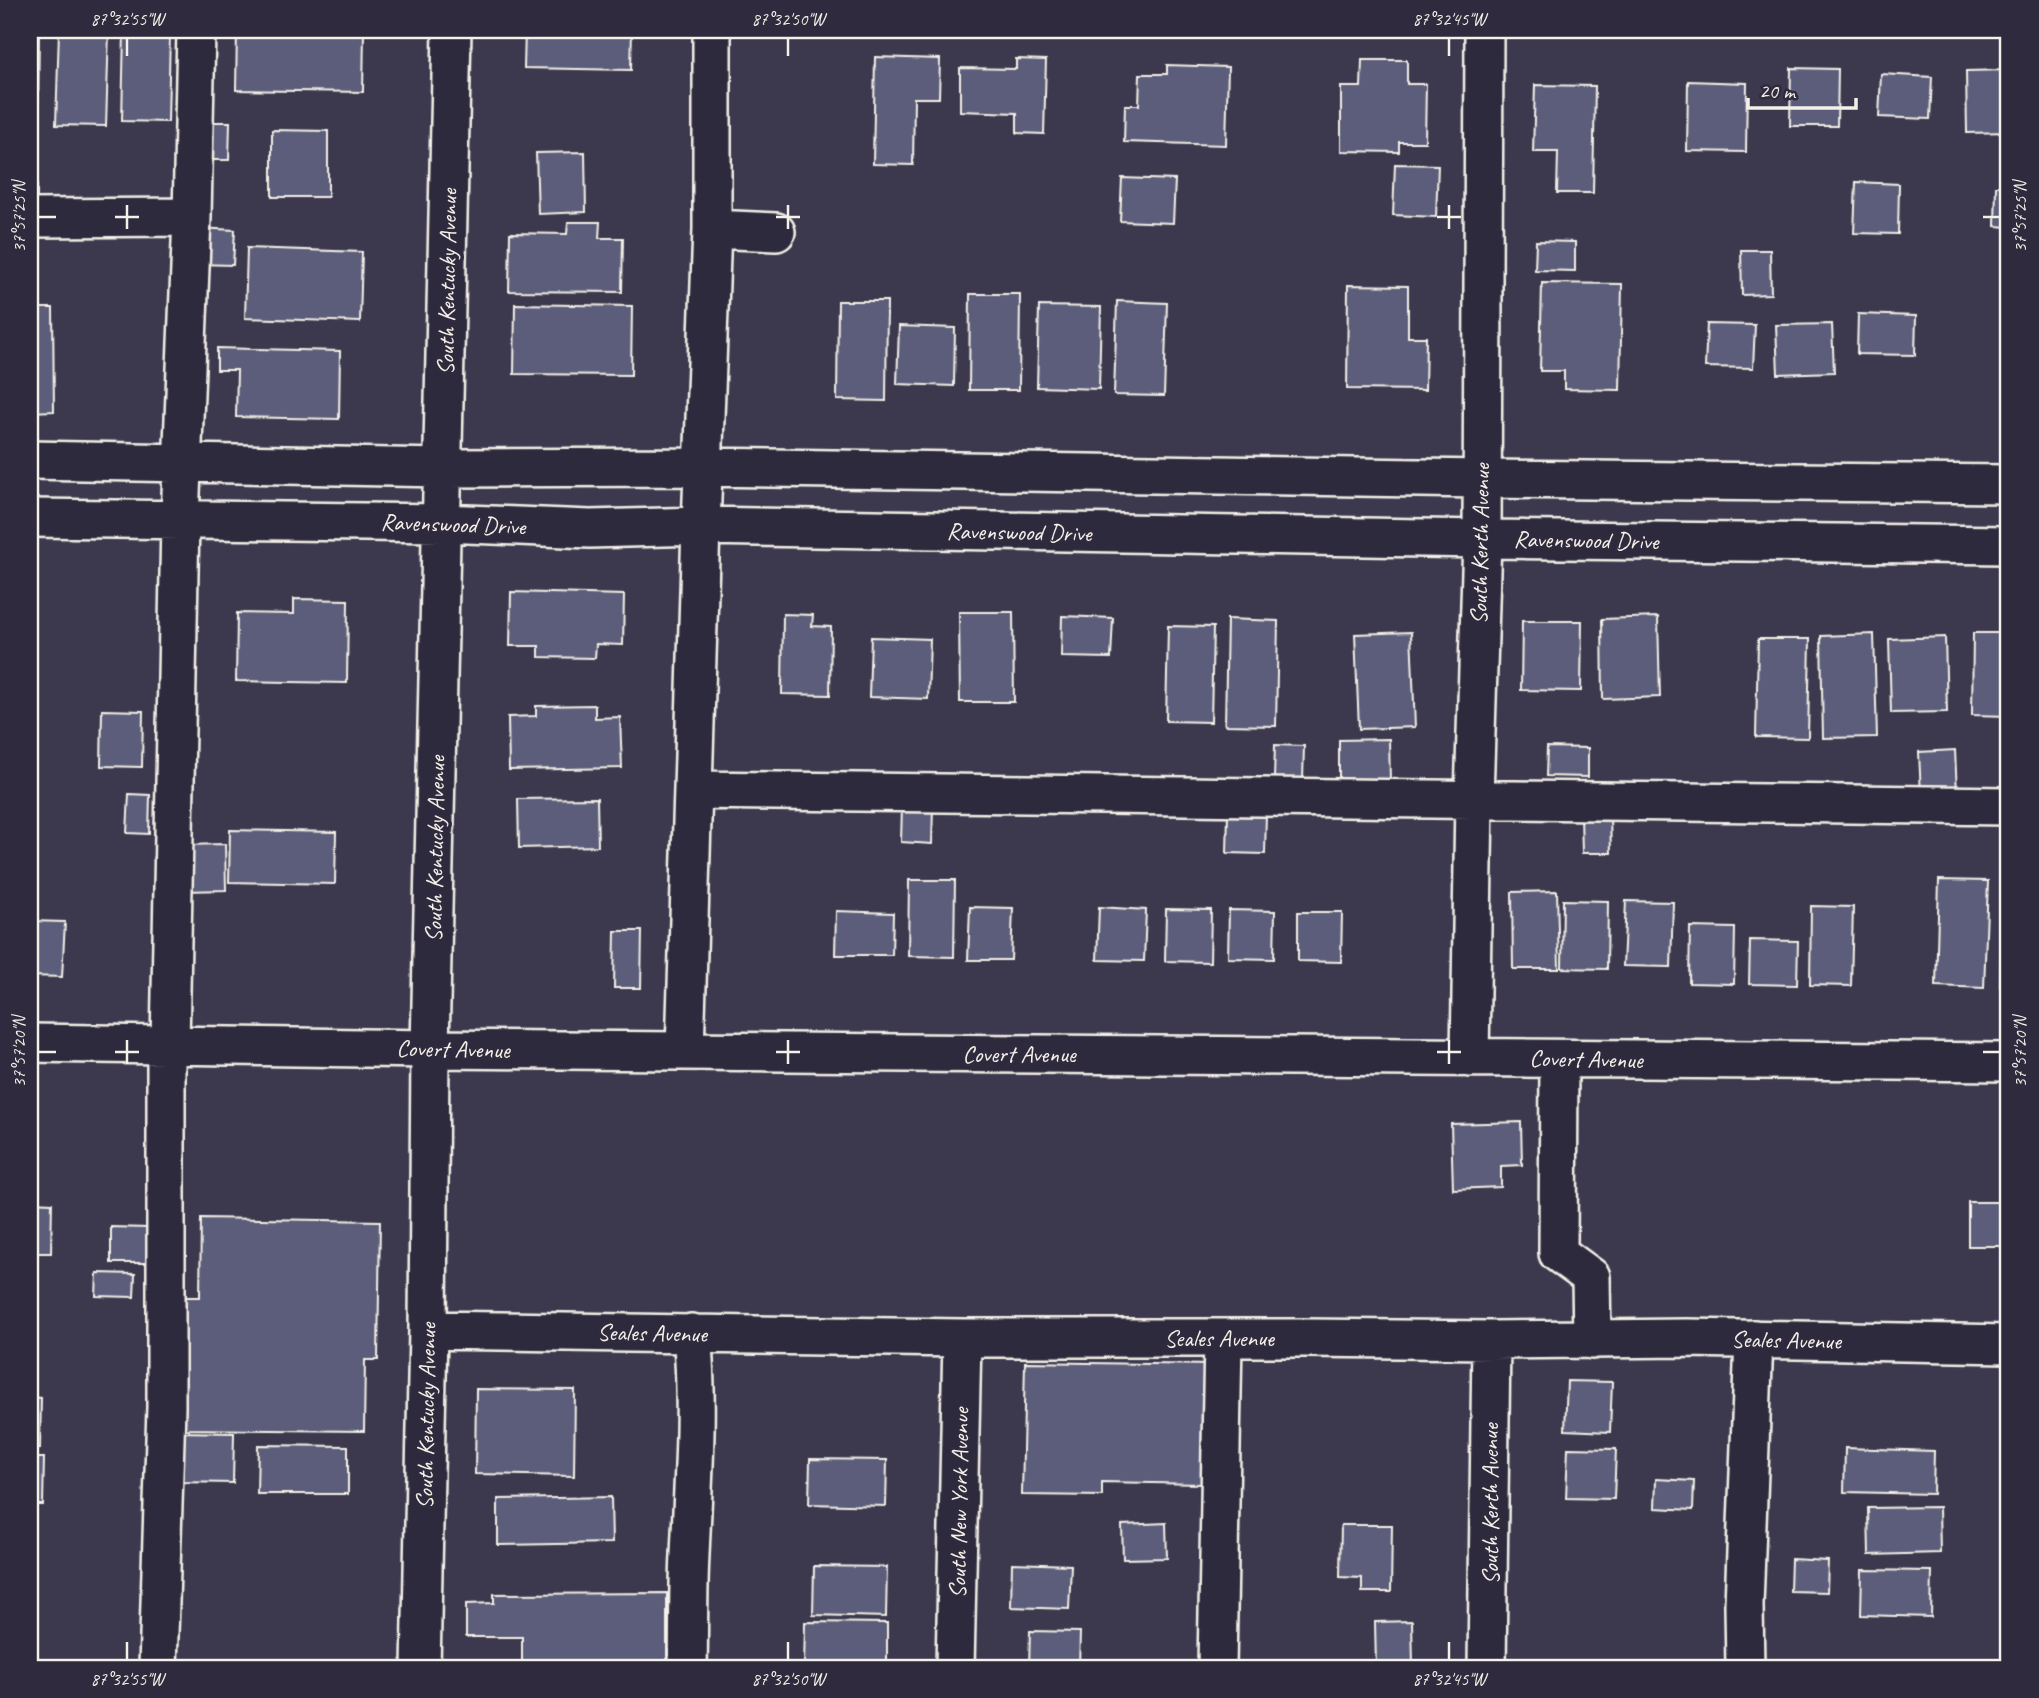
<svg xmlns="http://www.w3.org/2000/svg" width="2039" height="1698" viewBox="0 0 2039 1698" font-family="Caveat,sans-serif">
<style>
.building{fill:#5b5d7a;stroke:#f4f1e8;stroke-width:2}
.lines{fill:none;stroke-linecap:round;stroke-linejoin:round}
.minor-casing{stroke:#f4f1e8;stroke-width:42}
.minor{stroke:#2f2a3d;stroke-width:37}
.ticks{fill:none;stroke:#f4f1e8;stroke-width:2.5}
.labels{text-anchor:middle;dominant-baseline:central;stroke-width:7;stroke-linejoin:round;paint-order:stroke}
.street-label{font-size:24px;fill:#f4f1e8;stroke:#2f2a3d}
.neatline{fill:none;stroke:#f4f1e8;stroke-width:2.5}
.ticks-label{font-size:18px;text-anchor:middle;fill:#f4f1e8}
</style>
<rect width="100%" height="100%" fill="#3c394f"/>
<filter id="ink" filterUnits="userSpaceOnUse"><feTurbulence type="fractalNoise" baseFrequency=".0143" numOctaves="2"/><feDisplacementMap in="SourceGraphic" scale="14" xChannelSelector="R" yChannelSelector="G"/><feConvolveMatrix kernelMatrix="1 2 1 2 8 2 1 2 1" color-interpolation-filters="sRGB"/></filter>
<g filter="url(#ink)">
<path class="building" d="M30,30H39L38,116H30Z
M59,30H109L106,126L56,125Z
M124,30H170L168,122L122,121Z
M237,30H345V32H364L363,92L236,90Z
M525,30H632L631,70L524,68Z
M875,57L940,59L939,98H914L913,165L873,164Z
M1016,59L1046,60L1044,134L1017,133V113L960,111V68L1016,69Z
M1362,60H1407V84H1426L1425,142H1399V152L1341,151V87H1361Z
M1167,65L1228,67L1226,145L1124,142L1125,105H1139L1140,74H1167Z
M1791,68L1838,69L1837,126H1790Z
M2009,70V132L1967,133L1966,71Z
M1881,74L1932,77L1930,119L1879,117Z
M1688,81L1747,83L1746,152L1687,151Z
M1535,85L1595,86L1593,193H1557L1558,152H1533Z
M200,122H230L229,160H200Z
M272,130L328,131V197H272Z
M585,152L586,212L538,214L536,153Z
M1395,164L1438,165L1436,217L1393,215Z
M30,176H37V203H30Z
M1122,178L1175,180L1173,223L1120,221Z
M1856,182L1899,184L1898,234L1854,233Z
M1996,186H2009V227L1995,226Z
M568,222H600L599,238H623L622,292L509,291L510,233L567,234Z
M30,224H40L39,255H30Z
M198,228L235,230L233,265L197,264Z
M1536,241L1575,242V271L1535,270Z
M247,248L362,252L360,322L245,318Z
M1741,250H1770L1771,294L1742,295Z
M1542,283L1622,284L1620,390L1564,389V371H1540Z
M1348,285L1408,286V337H1426L1425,390L1347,389Z
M970,294H1020L1019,390H969Z
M838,301H887L886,401L837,400Z
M1117,301L1167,303L1164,396L1114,395Z
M515,304L632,306L631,375L514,374Z
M1039,306L1101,307L1099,389L1037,387Z
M30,308H53L54,411L30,412Z
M1858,314L1916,316L1915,355L1857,354Z
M1707,324L1755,325L1753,368L1705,367Z
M1832,324L1834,372L1778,374L1776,325Z
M899,326L955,328L954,386L897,384Z
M2007,327H2009V383H2006Z
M217,348L340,351L339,419L236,417L237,370H217Z
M511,592L624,595L623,645L596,644L595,658L539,657V646H510Z
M294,599L348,600L347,683L236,681L237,613L294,614Z
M959,612H1013L1014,702H960Z
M783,614L813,615L812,626L831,627L830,695L782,694Z
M1062,616L1113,618L1111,658L1061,657Z
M1658,617L1660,697L1603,699L1602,619Z
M1227,619L1278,621L1276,726L1225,725Z
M1522,621H1582L1581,691L1521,690Z
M1168,626L1213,627L1211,722L1166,721Z
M1411,632L1415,727L1359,729L1355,634Z
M1973,633H2009V716L1972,715Z
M1874,634L1877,737L1823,738L1821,636Z
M871,637L930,639L928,699L869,697Z
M1945,637L1947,712L1891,713L1889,639Z
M1758,639H1810L1808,738L1756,737Z
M595,705V718L620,717L622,768L509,770L508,717L536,716V706Z
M102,710L143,711L142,767L101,766Z
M1389,739L1390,780H1339V740Z
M1275,745L1304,746L1303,780L1274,779Z
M1547,747L1588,748V777L1546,776Z
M1955,750L1957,793L1921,795L1919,752Z
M129,794L150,795L149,834L127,833Z
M597,798L598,846L519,848L518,799Z
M902,806L933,807L932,844L901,842Z
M1228,813H1266L1265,854L1227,853Z
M1581,815H1610L1611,853H1582Z
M230,830L336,832L335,884L229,882Z
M225,844L226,890L186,891L185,845Z
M909,880H955L954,957L908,956Z
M1939,880L1988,881L1984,988L1936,986Z
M1557,891L1559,969H1513L1512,892Z
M1563,900L1608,901L1607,969L1562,968Z
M1626,901L1673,902L1671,967L1623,966Z
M1811,906L1853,907L1851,986L1810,985Z
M970,907L1013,908L1011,960H968Z
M1099,907L1146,910L1144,961L1097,960Z
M1166,909L1211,910L1210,962L1165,961Z
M1229,910L1275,911L1274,959L1228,958Z
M836,911L893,913L892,955H835Z
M1298,912H1342L1341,962L1298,961Z
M2002,914L2009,915V987H2000Z
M30,921L65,922L62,977L30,976Z
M1690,927L1735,928L1734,984L1689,983Z
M615,931H642L641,988H614Z
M1750,940L1798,941L1797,985L1749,984Z
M1521,1122L1522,1165L1501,1166V1187L1453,1189L1451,1124Z
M30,1150H36L35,1198H30Z
M30,1202L52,1203L51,1253H30Z
M1968,1202H2009V1246H1968Z
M201,1218L380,1221L378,1360H365L364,1431L184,1429L186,1297H200Z
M111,1227L148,1228V1263H111Z
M97,1273L135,1274L134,1297L96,1296Z
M1025,1362L1212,1365L1210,1455H1201V1484L1102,1482V1496L1022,1495Z
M1567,1381L1612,1382L1610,1432L1565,1430Z
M476,1389L575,1390L574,1476L475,1474Z
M30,1397L41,1398L40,1448H30Z
M178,1432L234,1433L233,1483L177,1482Z
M258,1445L348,1446V1494H257Z
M1568,1448L1616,1449L1614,1499L1566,1498Z
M1845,1448L1934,1451L1933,1494L1844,1492Z
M30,1458H44L43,1505H30Z
M810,1459L887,1460L886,1506L809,1504Z
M1656,1479L1694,1481L1693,1510L1655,1508Z
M611,1497L612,1543L498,1545V1499Z
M1939,1507L1940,1553L1869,1555L1868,1508Z
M1166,1523L1167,1558L1123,1559L1122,1525Z
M30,1525H33L32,1576H30Z
M1341,1525H1392L1391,1592H1362V1578L1340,1577Z
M1791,1559L1828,1561L1827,1592L1790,1591Z
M1012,1563L1071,1565L1069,1609L1011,1607Z
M814,1566L887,1567L886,1617L813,1615Z
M1862,1570L1932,1571L1931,1617L1861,1615Z
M667,1593V1668H522V1637H466V1604L494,1603V1594Z
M1412,1621L1413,1665L1376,1666L1375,1622Z
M805,1622L887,1623V1668H804Z
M1030,1631L1080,1632L1079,1668H1029Z"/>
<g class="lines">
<defs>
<path id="minor" d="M30,218L192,217
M712,229L776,232
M30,460L443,468L703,467L1482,479L2009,484
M30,518L442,523L590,529L701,526L1482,539L2009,545
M694,790L2009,806
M30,1043L430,1049L2009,1062
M170,1045L180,520L192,217L196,30
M685,1051L701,526L712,229V30
M1470,1058L1474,798L1482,539L1484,30
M1559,1059L1558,1253L1591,1277L1592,1340
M428,1330L962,1338H1306L1491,1340L1687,1338L2009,1344
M158,1668L166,1407V1045
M421,1668L428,1330L430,1049L452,30
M688,1668C689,1630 688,1593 690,1555C693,1481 699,1407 692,1333
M955,1668L962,1338
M1217,1668L1223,1338
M1487,1668L1491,1340
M1745,1668L1744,1605L1754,1339"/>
</defs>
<use href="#minor" class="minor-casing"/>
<use href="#minor" class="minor"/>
</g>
</g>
<path class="ticks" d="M127,38V56M788,38V56M1449,38V56M127,205V229M788,205V229M1449,205V229M38,217H56M115,217H139M776,217H800M1437,217H1461M1983,217H2000M127,1040V1064M788,1040V1064M1449,1040V1064M38,1052H56M115,1052H139M776,1052H800M1437,1052H1461M1983,1052H2000M127,1642V1660M788,1642V1660M1449,1642V1660"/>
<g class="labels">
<g class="street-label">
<text transform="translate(447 282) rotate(-89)">South Kentucky Avenue</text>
<text transform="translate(453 524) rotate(2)">Ravenswood Drive</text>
<text transform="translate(1019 532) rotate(1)">Ravenswood Drive</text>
<text transform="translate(1586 540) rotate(1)">Ravenswood Drive</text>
<text transform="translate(1480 544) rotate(-89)">South Kerth Avenue</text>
<text transform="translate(435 849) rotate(-89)">South Kentucky Avenue</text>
<text transform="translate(453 1049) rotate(1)">Covert Avenue</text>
<text x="1019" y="1054">Covert Avenue</text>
<text transform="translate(1586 1059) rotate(1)">Covert Avenue</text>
<text transform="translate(652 1333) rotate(1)">Seales Avenue</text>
<text x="1219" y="1338">Seales Avenue</text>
<text transform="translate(1786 1340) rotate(1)">Seales Avenue</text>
<text transform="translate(426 1416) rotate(-89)">South Kentucky Avenue</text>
<text transform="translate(959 1503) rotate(-89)">South New York Avenue</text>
<text transform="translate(1490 1504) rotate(-90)">South Kerth Avenue</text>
</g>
</g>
<rect width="2039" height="1698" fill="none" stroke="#2f2a3d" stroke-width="77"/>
<path d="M1748 98v10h108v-10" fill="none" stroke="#f4f1e8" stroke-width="3.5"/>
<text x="1759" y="98" font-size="21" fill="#f4f1e8" stroke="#2f2a3d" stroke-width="5" paint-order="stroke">20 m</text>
<rect x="38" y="38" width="1962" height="1622" class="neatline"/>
<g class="ticks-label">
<text x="127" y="25">87°32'55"W</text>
<text x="788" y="25">87°32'50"W</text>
<text x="1449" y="25">87°32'45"W</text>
<text transform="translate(19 217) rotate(-90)" y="6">37°57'25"N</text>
<text transform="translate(2020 217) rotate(-90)" y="6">37°57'25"N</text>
<text transform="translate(19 1052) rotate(-90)" y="6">37°57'20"N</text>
<text transform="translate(2020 1052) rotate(-90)" y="6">37°57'20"N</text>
<text x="127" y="1685">87°32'55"W</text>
<text x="788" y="1685">87°32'50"W</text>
<text x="1449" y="1685">87°32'45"W</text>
</g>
</svg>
